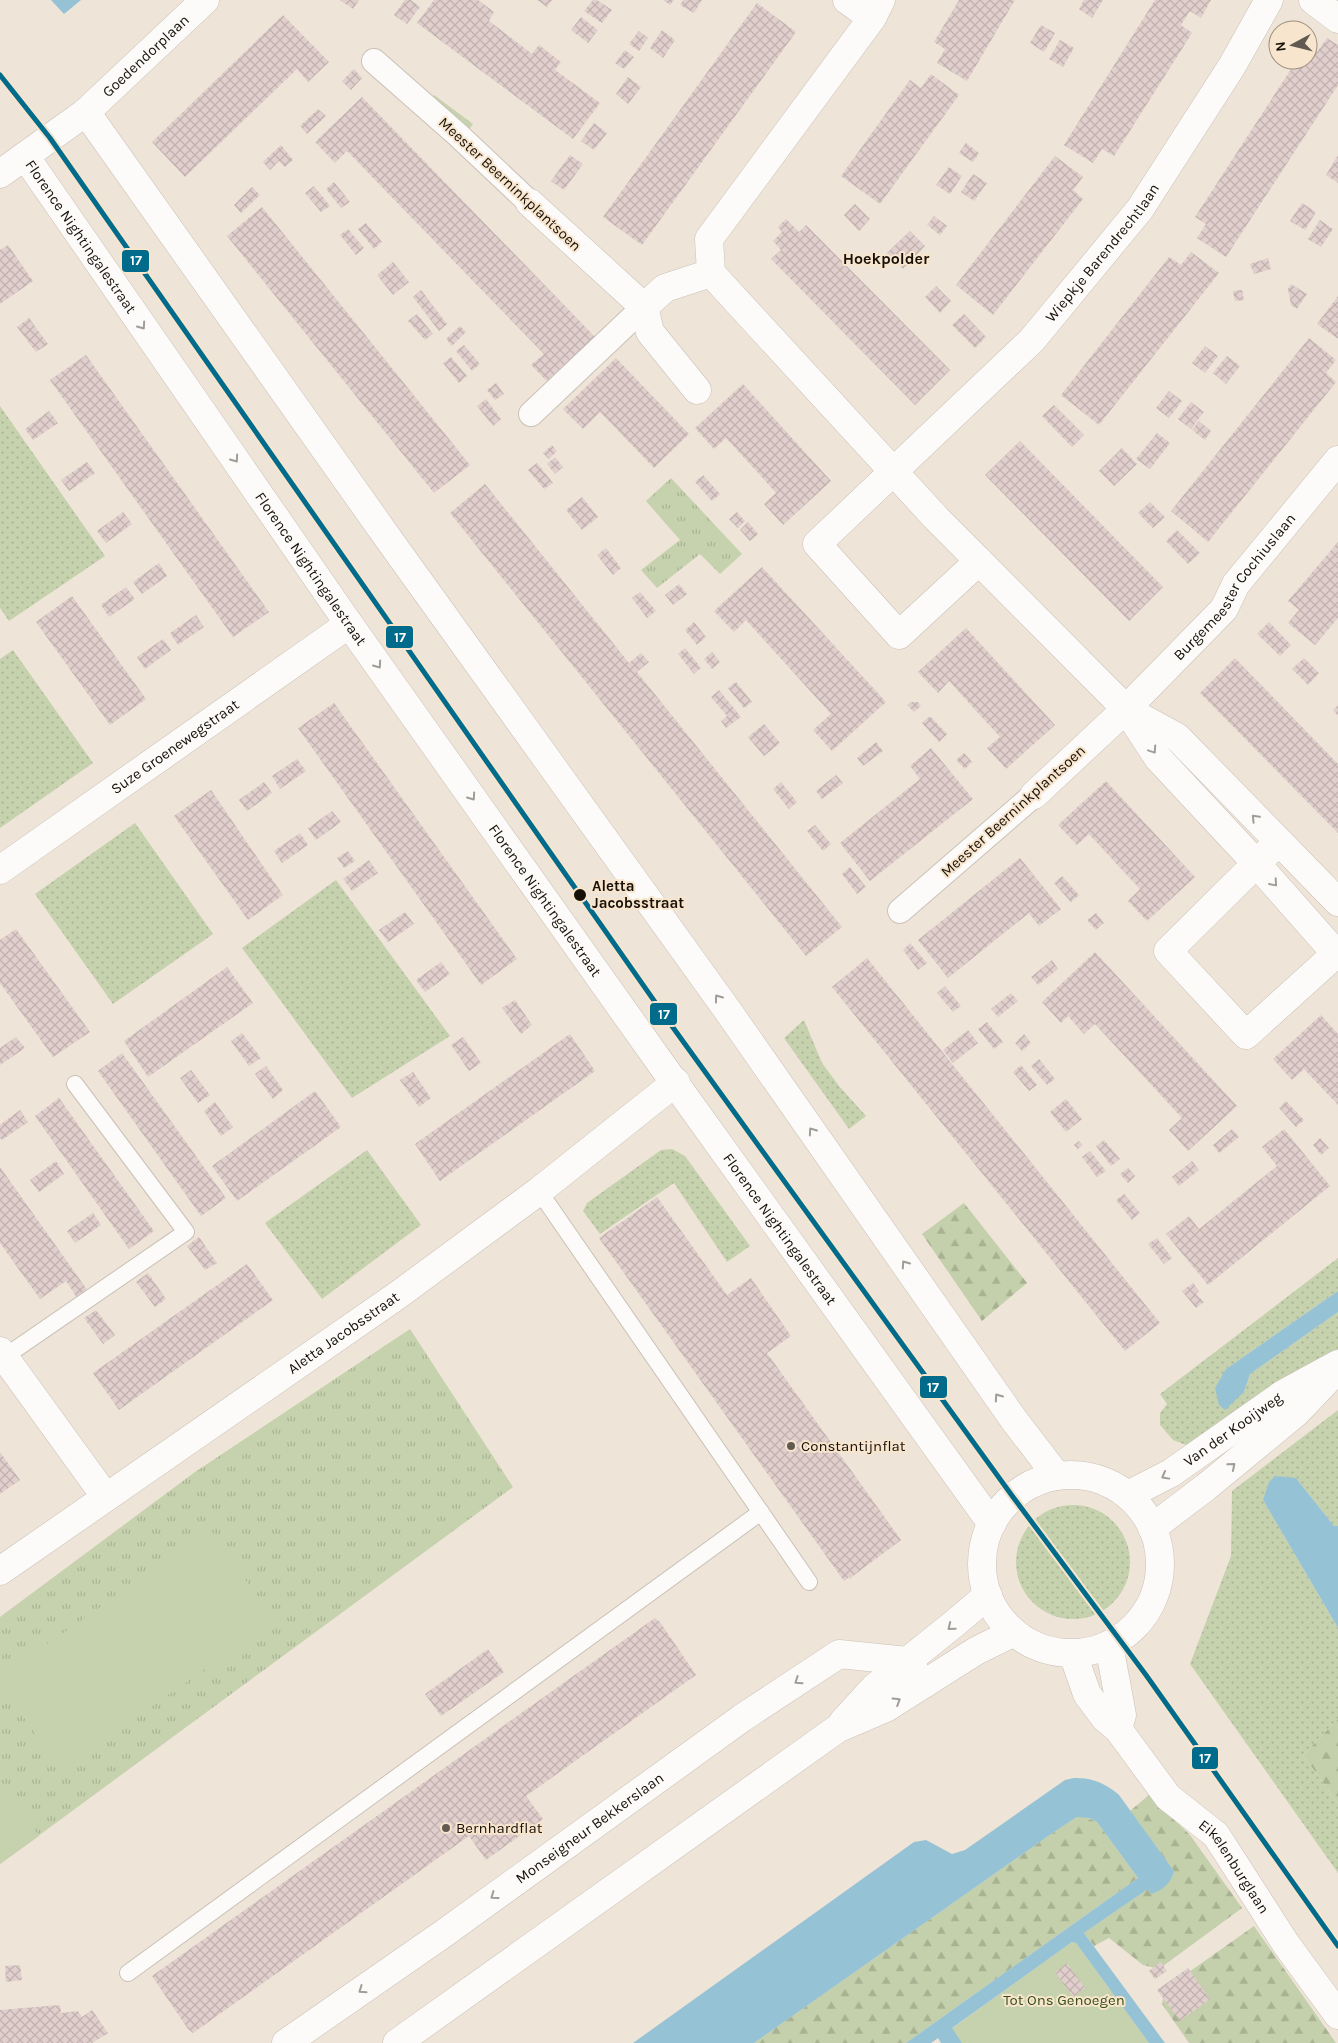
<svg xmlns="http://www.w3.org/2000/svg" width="1338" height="2043" viewBox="0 0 1338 2043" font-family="Karla,sans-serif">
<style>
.grass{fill:url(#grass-dots)}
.forest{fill:url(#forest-firs)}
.park{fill:url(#park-tufts)}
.garden{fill:#c6d2ae}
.water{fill:#95c2d5}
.building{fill:url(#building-cross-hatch)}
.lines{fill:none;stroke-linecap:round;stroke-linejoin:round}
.service-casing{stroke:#cac1b7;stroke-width:18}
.pedestrian-casing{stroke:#cac1b7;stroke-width:26}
.minor-casing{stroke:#cac1b7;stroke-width:29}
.service{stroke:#fcfbf9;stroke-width:16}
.pedestrian{stroke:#fcfbf9;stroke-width:24}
.minor{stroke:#fcfbf9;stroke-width:28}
.tram-1-casing{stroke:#f8e5cd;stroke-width:9}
.tram-1{stroke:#006b8b;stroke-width:5}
.oneway{stroke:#a09d99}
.stop-dot{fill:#161008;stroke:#f8e5cd;stroke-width:2}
.poi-dot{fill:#625a50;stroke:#f8e5cd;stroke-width:2}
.labels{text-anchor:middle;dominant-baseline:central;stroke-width:4;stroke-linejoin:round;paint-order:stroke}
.street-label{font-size:15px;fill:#161008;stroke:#f8e5cd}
.stop-label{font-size:15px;font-weight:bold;fill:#161008;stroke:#f8e5cd;text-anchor:start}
.poi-label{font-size:15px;fill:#161008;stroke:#f8e5cd;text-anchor:start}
.park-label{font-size:15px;fill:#335016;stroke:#f8e5cd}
.neighbourhood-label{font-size:16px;font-weight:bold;fill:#161008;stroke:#f8e5cd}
.line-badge{stroke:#f8e5cd;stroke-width:2}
.badge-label{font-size:14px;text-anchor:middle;font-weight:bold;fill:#fff}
</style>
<defs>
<pattern id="grass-dots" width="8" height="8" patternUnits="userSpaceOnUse" patternTransform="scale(1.25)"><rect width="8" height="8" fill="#c6d2ae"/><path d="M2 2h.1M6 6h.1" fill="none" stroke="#a9b394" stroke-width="1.8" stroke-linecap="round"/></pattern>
<pattern id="forest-firs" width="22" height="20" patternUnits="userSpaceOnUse" patternTransform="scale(1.25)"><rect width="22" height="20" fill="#c4d0ac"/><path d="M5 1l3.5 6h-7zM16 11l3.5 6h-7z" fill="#a8b292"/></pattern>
<pattern id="park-tufts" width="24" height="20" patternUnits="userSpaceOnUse" patternTransform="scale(1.25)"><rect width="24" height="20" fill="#c6d2ae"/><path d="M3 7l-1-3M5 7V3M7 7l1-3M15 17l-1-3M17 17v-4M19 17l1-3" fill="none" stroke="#a9b394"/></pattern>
<pattern id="building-cross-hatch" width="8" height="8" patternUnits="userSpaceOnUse" patternTransform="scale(1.25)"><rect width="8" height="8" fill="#e1cfcd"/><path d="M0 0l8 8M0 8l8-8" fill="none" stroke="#c0b1af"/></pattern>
</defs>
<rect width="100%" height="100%" fill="#eee4d7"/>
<path class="grass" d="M0,406L105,556L9,621L0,608Z
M13,650L93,763L0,828V659Z
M135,823L213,934L113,1004L35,894Z
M336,880L450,1036L352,1098L242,948Z
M804,1020L822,1063L839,1086L866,1116L849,1129L784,1038Z
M672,1149L685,1156L750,1246L727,1262L674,1183L600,1234L583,1211L587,1203L661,1150Z
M367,1150L421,1225L322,1299L265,1223Z
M1338,1258V1291L1226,1369L1244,1392L1250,1374L1338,1312V1349L1244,1416L1192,1450L1186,1445L1173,1440L1160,1425V1413L1167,1404L1160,1394Z
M1338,1410V1526H1334L1296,1478L1263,1500L1338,1628V1719L1303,1755L1338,1803V1873L1190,1664L1231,1556L1232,1491Z
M1016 1562a57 57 0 1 1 114 0a57 57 0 1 1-114 0Z"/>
<path class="forest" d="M964,1203L1027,1283L982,1321L922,1234Z
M1338,1719V1803L1303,1755Z
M1149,1795L1190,1835L1242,1908L1159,1969L1143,1965L1109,1938L1094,1946L1084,1933L1174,1871L1130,1811Z
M1083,1816L1097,1822L1138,1878L906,2043H754L1054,1832L1077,1817Z
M1254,1926L1336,2043H1189L1162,2004L1165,1989Z"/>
<path class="park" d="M434,95L473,124L454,148L423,114Z
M671,478L742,554L720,574L700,554L657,588L641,570L680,540L646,501Z
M410,1329L513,1487L0,1864V1617L195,1472Z"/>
<path class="garden" d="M211,1530L274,1621L60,1770L0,1683V1677Z
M0,1783L39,1836L0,1864Z
M1072,1942L1076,1943L1149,2043H962L951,2029Z"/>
<path class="water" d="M51,0H81L64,14Z
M1338,1291V1312L1250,1374L1244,1392L1225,1410L1219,1405L1215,1388L1226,1369Z
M1275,1476L1296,1478L1334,1526H1338V1628L1263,1500L1269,1482Z
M1074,1778C1091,1777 1107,1784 1119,1795L1174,1871C1172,1882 1162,1891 1151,1894L1148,1889L1084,1933L1165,2043H1149L1076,1943L1072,1942L952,2028L962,2043H941L938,2038L931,2043H906L1138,1878L1097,1822L1089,1818L1077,1817L1054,1832L754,2043H633L914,1842L926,1840L952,1854L965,1850L1065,1780Z"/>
<path class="building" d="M340,0H359L353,9Z
M405,0H411L420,7L407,24L394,15Z
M434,0H478L494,12L489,21L532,54L539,45L561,62L555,70L600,103L573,139L417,23Z
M537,0H552L547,7Z
M593,0H597L612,10L602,23L584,11Z
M663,0H674L670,5Z
M683,0H702L694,13L680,5Z
M959,0H1015L967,81L937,63L945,49L934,42Z
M1084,0H1103L1092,18L1079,9Z
M1155,0H1211L1201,18L1190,11L1181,25L1192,33L1114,156L1102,149L1093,163L1064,145Z
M757,3L796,32L642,245L603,217Z
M283,15L329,62L308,82L297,69L185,177L152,142Z
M581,17L598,30L588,43L571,30Z
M1041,25L1055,33L1044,52L1030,43Z
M662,30L675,40L663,58L650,48Z
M639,31L648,38L639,51L629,44Z
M1327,38L1338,45V85L1226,257L1197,238L1206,224L1195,217L1297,60H1308V46L1317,52Z
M1060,40L1074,48L1063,67L1049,59Z
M625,50L634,57L624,69L615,63Z
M354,69L362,78L351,90L342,81Z
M931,74L959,95L880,204L841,176L910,80L921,88Z
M628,77L641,87L628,104L616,94Z
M362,97L598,340L551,385L531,365L544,354L472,280L347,151L335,163L315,142Z
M318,109L326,116L307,134L300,126Z
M594,123L607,133L594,150L581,141Z
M966,143L979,153L973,162L959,153Z
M281,145L293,160L285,167L279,161L270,170L263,162Z
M570,155L583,164L564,190L551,181Z
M1338,155V183L1326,175Z
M1055,156L1083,177L1073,190L1083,199L993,315L956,285Z
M949,167L962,176L950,194L936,185Z
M973,174L987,183L974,201L961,192Z
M334,182L350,202L341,208L326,189Z
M314,186L330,206L321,212L305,193Z
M252,187L260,195L241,213L234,205Z
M1302,203L1316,212L1305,230L1290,221Z
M855,204L870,219L859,231L844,215Z
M262,207L470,465L434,493L227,236Z
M934,216L947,226L940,235L927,225Z
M786,219L799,232L806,225L950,370L915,405L771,259L781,250L773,241L782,232L778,227Z
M1320,220L1333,229L1321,247L1308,239Z
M366,223L382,242L374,249L358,229Z
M348,229L364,248L356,255L340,235Z
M910,231L925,246L903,269L887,253Z
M8,245L33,281L0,304V250Z
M1191,252L1219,273L1099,425L1061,395L1169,257L1181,265Z
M1268,258L1271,269L1254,274L1250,264Z
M393,262L409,282L393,295L377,275Z
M1291,284L1307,294L1297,309L1291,305L1288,289Z
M936,286L951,301L940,313L925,297Z
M421,290L447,324L439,331L413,297Z
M1242,290L1244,300L1235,301L1233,291Z
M1338,296V339L1317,324Z
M417,314L433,334L425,340L408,321Z
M964,314L986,337L975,348L952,325Z
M29,318L48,344L36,352L17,327Z
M460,326L466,332L452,346L446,339Z
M1309,338L1336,360L1326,373L1336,382L1208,542L1171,511Z
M464,345L480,364L472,371L456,351Z
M1205,346L1218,356L1205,373L1192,363Z
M86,355L269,612L233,637L50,380Z
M1227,356L1240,366L1226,384L1213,373Z
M451,357L467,376L459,383L443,363Z
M616,358L689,434L654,468L600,412L583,429L563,409Z
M496,383L504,394L495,400L487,390Z
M743,384L831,481L783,525L764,504L776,493L760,475L726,438L714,449L695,428Z
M1169,391L1182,401L1169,418L1156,408Z
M486,399L501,419L493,426L477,406Z
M1191,402L1204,412L1191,429L1178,419Z
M1054,405L1084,435L1072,447L1042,416Z
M49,411L58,423L33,440L25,429Z
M1199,421L1211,431L1205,440L1192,430Z
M1157,433L1170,443L1150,469L1136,459Z
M1020,441L1163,587L1129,621L985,475Z
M552,445L557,451L549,459L543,453Z
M1122,448L1137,464L1114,486L1099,471Z
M555,457L563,467L555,474L547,464Z
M87,462L95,473L69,491L61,480Z
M537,463L553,483L544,489L528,470Z
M703,475L720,494L712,501L695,482Z
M485,484L629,663L641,653L649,662L637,672L842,927L806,956L450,513Z
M582,497L598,517L582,530L566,510Z
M1150,502L1165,517L1153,528L1138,513Z
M123,512L132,524L106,543L97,531Z
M737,512L745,521L738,528L729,519Z
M748,522L758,534L750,541L740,530Z
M1177,530L1200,553L1188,564L1166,541Z
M1338,542V618L1315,645L1288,623L1299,610L1288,601Z
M606,548L621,568L613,575L597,555Z
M159,563L167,576L142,594L133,582Z
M762,567L886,702L832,751L813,730L831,714L746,620L734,632L714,611Z
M679,584L687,594L673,605L665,595Z
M126,587L135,599L109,617L101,605Z
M640,592L656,611L647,618L632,598Z
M72,596L146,699L110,725L36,622Z
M196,615L204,627L178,645L170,633Z
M694,622L706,637L697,645L685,630Z
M1269,622L1291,645L1280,656L1257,634Z
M966,628L1055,725L1006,769L987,748L1000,737L949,681L938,693L918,672Z
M163,639L171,650L145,669L137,657Z
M685,648L701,668L694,674L678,654Z
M712,652L720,662L712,669L704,659Z
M1235,658L1338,764V833L1200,693Z
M1304,658L1319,673L1308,685L1292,669Z
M736,682L752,702L744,708L728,688Z
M719,690L741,717L726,728L721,721L727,716L711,697Z
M911,702H918L921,706L914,712L907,705Z
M334,703L517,959L481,985L298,728Z
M1338,705V716L1333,710Z
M930,716L947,734L939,742L922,723Z
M764,724L780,743L764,756L748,737Z
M876,742L883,751L863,766L857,758Z
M931,748L973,799L870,881L840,843L920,779L910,766Z
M964,753L972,762L965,769L956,760Z
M297,759L306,771L280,789L272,776Z
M836,775L843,783L822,799L816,791Z
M1106,781L1195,877L1147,921L1128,901L1140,889L1123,871L1089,834L1077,845L1058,825Z
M264,782L272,793L247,811L239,800Z
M781,782L797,802L789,809L773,789Z
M211,790L283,895L248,920L174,816Z
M332,811L341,822L316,840L308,828Z
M815,825L831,844L823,851L807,831Z
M300,833L308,845L282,863L274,851Z
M348,851L355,861L344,868L337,858Z
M1020,858L1061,909L1039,926L1029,913L948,978L918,940Z
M369,860L378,873L352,891L343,879Z
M850,867L866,887L857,894L842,874Z
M1062,876L1079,895L1071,902L1054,883Z
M405,912L414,924L388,942L379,930Z
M1096,913L1104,923L1096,930L1087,920Z
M16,929L90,1032L53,1057L0,983V940Z
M910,943L927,963L918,970L903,950Z
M1095,952L1237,1106L1188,1151L1169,1130L1182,1118L1095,1024L1084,1034L1068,1016L1061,1023L1042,1002Z
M867,958L1160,1323L1125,1351L832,987Z
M1052,960L1058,969L1038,985L1031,977Z
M441,962L450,974L425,992L416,980Z
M227,967L253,1003L148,1077L124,1041Z
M945,986L961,1006L953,1012L937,993Z
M1011,993L1018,1001L998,1017L991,1009Z
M515,1000L532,1025L521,1034L502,1008Z
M1321,1015L1338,1034V1105L1304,1069L1292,1080L1273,1059Z
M987,1022L1003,1042L994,1049L978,1029Z
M968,1030L978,1043L953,1063L943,1050Z
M242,1033L261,1058L249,1066L231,1041Z
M570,1034L595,1071L440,1181L415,1144Z
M1024,1034L1031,1043L1022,1051L1015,1043Z
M16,1037L25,1048L0,1065V1048Z
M463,1037L481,1063L469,1071L451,1045Z
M122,1053L226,1198L201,1216L98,1071Z
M1039,1059L1055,1079L1047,1085L1031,1066Z
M1021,1065L1037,1085L1029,1091L1013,1072Z
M266,1066L283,1090L273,1099L255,1074Z
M191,1070L210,1095L198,1103L180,1078Z
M413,1072L431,1098L419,1107L400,1080Z
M315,1091L341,1127L237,1201L212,1166Z
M59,1098L154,1231L129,1249L35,1116Z
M1066,1099L1082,1119L1066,1132L1050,1112Z
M1286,1101L1304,1120L1296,1127L1279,1108Z
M215,1102L233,1127L221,1136L204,1111Z
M20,1110L28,1122L2,1140L0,1138V1125Z
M1232,1129L1239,1137L1219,1153L1213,1145Z
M1284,1129L1330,1186L1208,1285L1166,1234L1189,1216L1199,1229L1277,1166L1262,1147Z
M1320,1138L1329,1148L1321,1155L1313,1145Z
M1104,1140L1120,1159L1111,1166L1096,1146Z
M1079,1141L1083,1145L1078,1149L1074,1145Z
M1090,1151L1106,1171L1097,1177L1082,1157Z
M56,1161L64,1174L39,1192L30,1180Z
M1192,1161L1199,1170L1179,1186L1172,1177Z
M0,1167L88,1291L78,1299L66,1281L40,1299L0,1243Z
M1128,1168L1135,1176L1128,1183L1120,1174Z
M1124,1194L1140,1213L1132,1220L1116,1200Z
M657,1197L727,1295L751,1278L791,1336L767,1353L901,1540L849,1579V1577L844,1581L599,1238Z
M93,1213L101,1225L75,1243L67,1231Z
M199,1237L217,1263L205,1270L187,1246Z
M1157,1238L1172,1258L1164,1264L1148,1244Z
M247,1264L273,1300L119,1410L93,1373Z
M148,1273L166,1299L155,1307L136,1282Z
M1193,1283L1199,1291L1196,1294L1204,1302L1196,1308L1182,1291Z
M96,1310L115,1335L103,1344L84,1318Z
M0,1452L20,1480L0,1494Z
M655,1618L660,1622L696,1675L526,1796L543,1819L486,1860L469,1836L193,2033L188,2029L152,1976Z
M488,1649L504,1672L441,1716L425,1694Z
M1161,1962L1167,1971L1155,1979L1149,1971Z
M1067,1963L1085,1988L1073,1997L1055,1972Z
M20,1965L22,1980L6,1982L5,1966Z
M1188,1968L1210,1999L1180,2021L1157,1990Z
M60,2005L61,2013L78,2011L82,2017L92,2010L108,2033L92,2043H0V2010Z"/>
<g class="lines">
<defs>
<path id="service" d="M539,1191L809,1582
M0,1360L186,1232L75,1084
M128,1973L761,1512"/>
<path id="pedestrian" d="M374,61L458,135L530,203
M531,414L644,307
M900,911L1034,795"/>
<g id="minor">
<path d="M847,0L872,18"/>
<path d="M881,0L872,18L709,239L711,273L937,519L1126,709L1158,758L1256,863L1338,956"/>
<path d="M1313,0L1338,19"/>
<path d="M86,112L390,541L728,1011L1014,1420L1057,1476"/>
<path id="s1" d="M25,156L349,624L659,1061L992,1524"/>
<path id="s2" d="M0,174L86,112L205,0"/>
<path d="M530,203L644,307L650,332L697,390"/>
<path d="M644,307L665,288L711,273"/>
<path id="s3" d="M979,561L899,635L817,544L1032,340L1140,209L1232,66L1269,0"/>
<path d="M1129,711L1177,737L1338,902"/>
<path id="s4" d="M1034,795L1126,709L1224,609L1236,584L1338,460"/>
<path d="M1278,842L1168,951L1246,1035L1338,952"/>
<path id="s5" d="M0,870L349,624"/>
<path d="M0,1351L105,1496"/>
<circle cx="1071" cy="1564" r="89"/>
<path id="s6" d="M1128,1495L1171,1473L1283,1394L1338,1364"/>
<path d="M1152,1528L1206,1487L1297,1412L1330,1377"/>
<path id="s7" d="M0,1571L398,1295L539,1191L676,1082"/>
<path d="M1109,1645L1122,1715L1118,1729"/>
<path id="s8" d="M1073,1654L1087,1694L1105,1718L1118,1729L1168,1797L1216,1835L1286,1944L1338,2015"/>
<path d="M843,1722L874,1688L955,1623L988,1595"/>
<path id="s9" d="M286,2043L443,1934L742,1718L839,1654L907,1661L924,1684"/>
<path d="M397,2043L837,1729L886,1708L976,1651L1014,1632"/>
</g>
</defs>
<use href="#service" class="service-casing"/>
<use href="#pedestrian" class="pedestrian-casing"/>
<use href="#minor" class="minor-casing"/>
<use href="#service" class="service"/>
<use href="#pedestrian" class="pedestrian"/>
<use href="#minor" class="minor"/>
<defs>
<path id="tram-1" d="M0,75L50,138L669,1022L1013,1497L1146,1675L1338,1946"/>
</defs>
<use href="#tram-1" class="tram-1-casing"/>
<use href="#tram-1" class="tram-1"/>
</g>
<defs><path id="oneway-chevron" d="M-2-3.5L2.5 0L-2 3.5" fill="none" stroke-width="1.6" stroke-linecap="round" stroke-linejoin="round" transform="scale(1.25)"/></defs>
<g class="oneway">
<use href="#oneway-chevron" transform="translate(142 326) rotate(55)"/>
<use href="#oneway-chevron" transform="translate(235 459) rotate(55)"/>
<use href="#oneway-chevron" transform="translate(378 665) rotate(55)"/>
<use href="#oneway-chevron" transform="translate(1153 750) rotate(56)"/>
<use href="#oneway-chevron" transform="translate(472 797) rotate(55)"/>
<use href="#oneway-chevron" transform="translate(1255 818) rotate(-134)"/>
<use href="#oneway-chevron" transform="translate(1274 883) rotate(49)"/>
<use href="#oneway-chevron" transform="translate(718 998) rotate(-126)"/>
<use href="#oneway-chevron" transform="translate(812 1131) rotate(-125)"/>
<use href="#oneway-chevron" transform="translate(905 1264) rotate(-125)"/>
<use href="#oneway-chevron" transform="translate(998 1397) rotate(-125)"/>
<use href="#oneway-chevron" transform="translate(1232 1466) rotate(-40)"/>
<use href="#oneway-chevron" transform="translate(1165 1476) rotate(151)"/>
<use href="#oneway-chevron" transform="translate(951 1627) rotate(141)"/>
<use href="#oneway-chevron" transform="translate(798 1681) rotate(146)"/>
<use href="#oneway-chevron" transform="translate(897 1701) rotate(-32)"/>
<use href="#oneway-chevron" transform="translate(494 1896) rotate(144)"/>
<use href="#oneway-chevron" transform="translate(362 1990) rotate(145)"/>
</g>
<circle class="stop-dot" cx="580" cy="895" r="7"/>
<g class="poi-dot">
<circle cx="791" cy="1446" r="5"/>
<circle cx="446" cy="1828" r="5"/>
</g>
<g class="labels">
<g class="street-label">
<text stroke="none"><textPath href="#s2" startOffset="188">Goedendorplaan</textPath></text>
<text transform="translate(510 184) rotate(43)">Meester Beerninkplantsoen</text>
<text stroke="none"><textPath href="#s1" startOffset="98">Florence Nightingalestraat</textPath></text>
<text stroke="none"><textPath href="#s3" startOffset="640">Wiepkje Barendrechtlaan</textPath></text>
<text stroke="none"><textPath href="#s1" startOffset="502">Florence Nightingalestraat</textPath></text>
<text stroke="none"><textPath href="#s4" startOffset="290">Burgemeester Cochiuslaan</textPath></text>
<text stroke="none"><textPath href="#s5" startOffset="214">Suze Groenewegstraat</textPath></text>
<text transform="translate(1013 811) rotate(-42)">Meester Beerninkplantsoen</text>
<text stroke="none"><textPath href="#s1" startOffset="908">Florence Nightingalestraat</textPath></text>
<text stroke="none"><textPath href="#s1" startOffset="1312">Florence Nightingalestraat</textPath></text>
<text stroke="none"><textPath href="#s7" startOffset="418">Aletta Jacobsstraat</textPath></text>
<text stroke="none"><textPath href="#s6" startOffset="124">Van der Kooijweg</textPath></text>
<text stroke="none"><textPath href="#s9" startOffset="372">Monseigneur Bekkerslaan</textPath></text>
<text stroke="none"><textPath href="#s8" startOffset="271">Eikelenburglaan</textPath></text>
</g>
<g class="stop-label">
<text x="592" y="886">Aletta<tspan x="592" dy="17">Jacobsstraat</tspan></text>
</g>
<g class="poi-label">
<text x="801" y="1446">Constantijnflat</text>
<text x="456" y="1828">Bernhardflat</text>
</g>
<g class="park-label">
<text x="1064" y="2000">Tot Ons Genoegen</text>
</g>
<g class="neighbourhood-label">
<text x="886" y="258">Hoekpolder</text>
</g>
</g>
<g class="line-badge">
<rect x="121" y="249" width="29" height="24" rx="5" fill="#006b8b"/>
<rect x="385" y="625" width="29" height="24" rx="5" fill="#006b8b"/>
<rect x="649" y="1002" width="29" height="24" rx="5" fill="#006b8b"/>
<rect x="919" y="1375" width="29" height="24" rx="5" fill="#006b8b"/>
<rect x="1191" y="1746" width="28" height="24" rx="5" fill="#006b8b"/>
</g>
<g class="badge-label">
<text x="136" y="265">17</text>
<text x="400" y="642">17</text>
<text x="664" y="1019">17</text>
<text x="933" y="1392">17</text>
<text x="1205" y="1763">17</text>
</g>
<g transform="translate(1293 45) rotate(263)"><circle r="24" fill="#f8e5cd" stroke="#9e907e"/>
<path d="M0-4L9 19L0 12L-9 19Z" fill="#625a50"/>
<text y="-8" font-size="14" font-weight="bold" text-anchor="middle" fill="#161008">N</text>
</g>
</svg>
